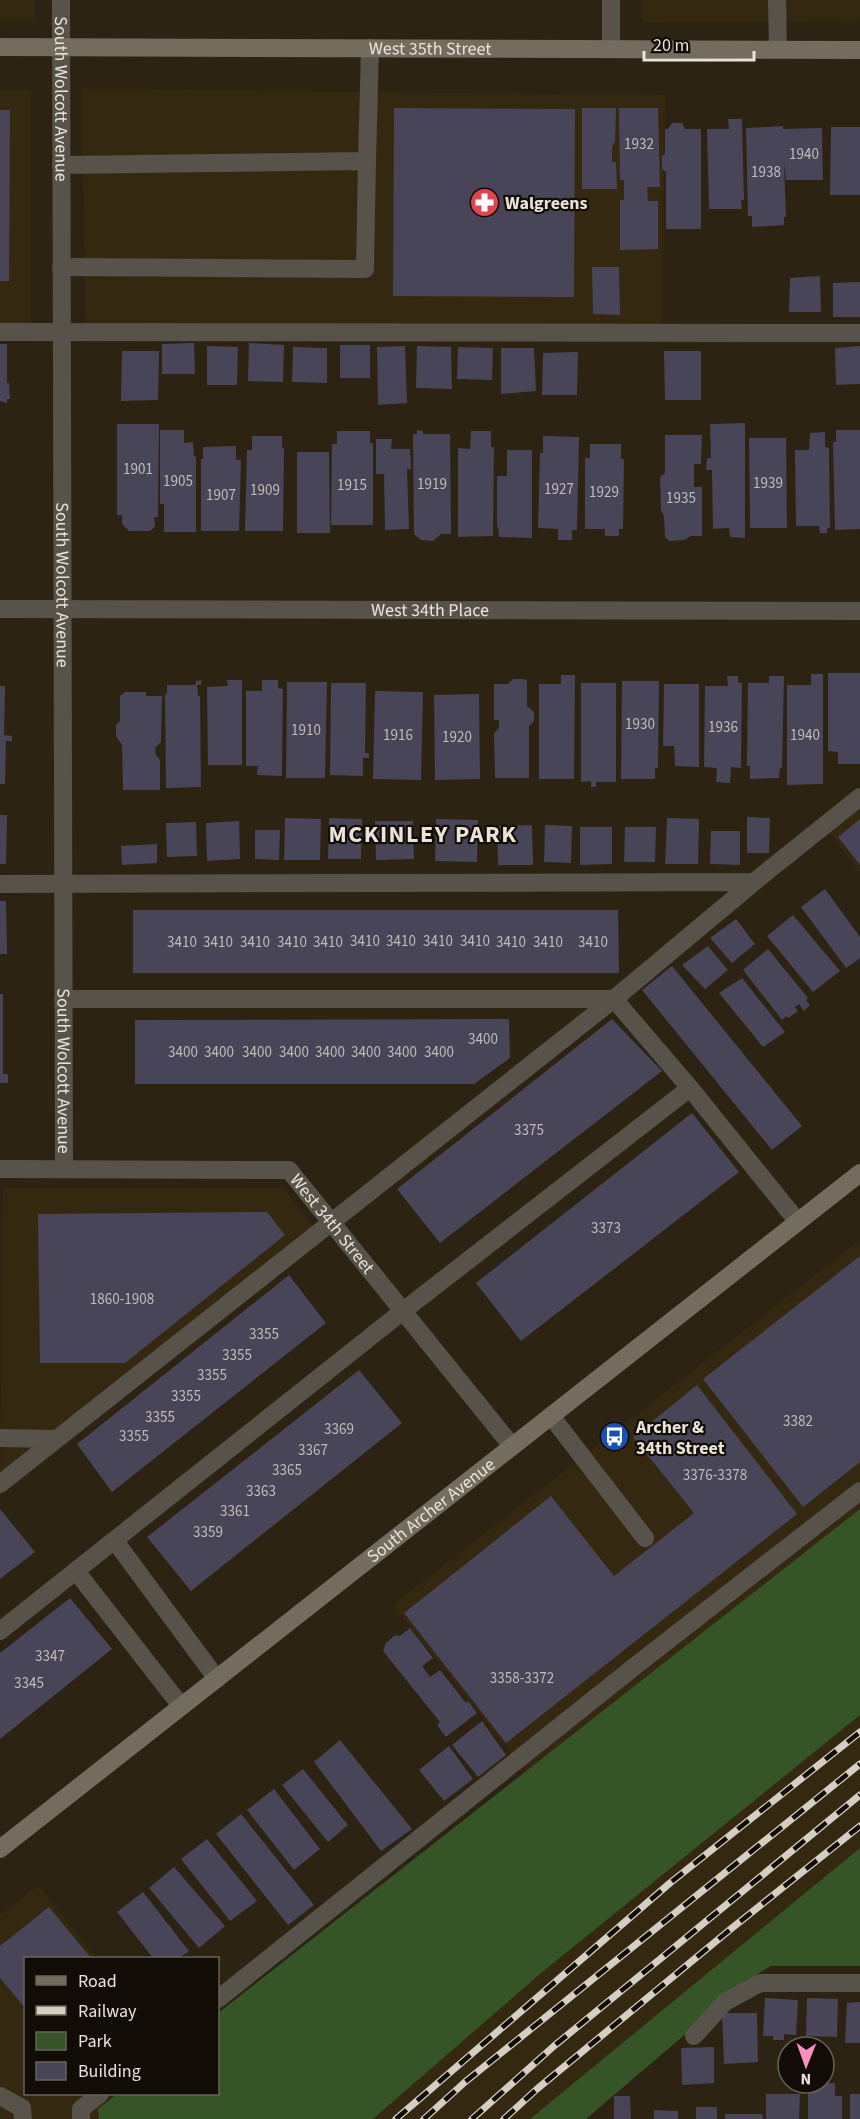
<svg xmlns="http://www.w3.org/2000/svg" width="860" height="2119" viewBox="0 0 860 2119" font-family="'Source Sans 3',sans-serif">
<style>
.built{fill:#352811}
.green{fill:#355527}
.building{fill:#484558}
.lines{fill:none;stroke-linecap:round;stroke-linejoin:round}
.lane{stroke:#57534a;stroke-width:18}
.street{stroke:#57534a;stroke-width:18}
.secondary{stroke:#736c5f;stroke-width:18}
.rail-casing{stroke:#d4cec3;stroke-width:7}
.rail{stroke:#110d06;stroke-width:4.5;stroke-dasharray:14;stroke-linecap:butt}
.labels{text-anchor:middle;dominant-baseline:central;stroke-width:4.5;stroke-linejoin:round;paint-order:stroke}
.number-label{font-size:15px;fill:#c1bcb9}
.street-label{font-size:18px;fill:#e9e3d9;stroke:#110d06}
.poi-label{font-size:18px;font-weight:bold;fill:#e9e3d9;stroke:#110d06;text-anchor:start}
.district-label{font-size:24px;font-weight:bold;letter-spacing:1.5px;fill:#e9e3d9;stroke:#110d06}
</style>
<rect width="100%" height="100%" fill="#2c2312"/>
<path class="built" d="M0,0H35V21H0Z
M642,0H860V21L642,22Z
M81,89L665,95L662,334L86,332Z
M0,90H31V332H0Z
M860,797V873L824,826Z
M3,1188H284L318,1233L0,1484Z
M860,1240V1966H771L730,1990L586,2119H0V1915L38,1885L96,1958H26V2094H218V2013L526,1772L393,1605Z"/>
<path class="green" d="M860,1509V1715L541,1973L373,2119H99L98,2109L117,2094H218V2013Z
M860,1848V1966H771L730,1990L696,2025L586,2119H530Z"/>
<path class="building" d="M394,108L575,109L574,297L393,296Z
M582,108H616L615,142L612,147V162H616L617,189H582Z
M619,108H658L660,187H647L648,201H658V249L620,250V200H624V180H620Z
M0,110H10L9,281H0Z
M728,119H742L744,200H741L742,209H709L707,129H729Z
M672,123H682L685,129H701V229H666V172L662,169V156L665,154V129H668Z
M783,126V129L822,128L823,180H786L784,162L786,217H784V225L752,227V216H748L746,128Z
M831,127H860V195H830Z
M592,267H619L620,315L593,314Z
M820,276L821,312H789L790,278Z
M860,282V317H833V283Z
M194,343L195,374H162V344Z
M249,343L284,345L283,382L248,381Z
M0,344H7V383H9L10,399H7V403L0,401Z
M340,345H370V378H340Z
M207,346L238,347L237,385H207Z
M405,346L407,403L378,405L377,347Z
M417,346L451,347L452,389L416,388Z
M860,346V384L836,385L835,348Z
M293,347L327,348V383L292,382Z
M458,347L493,348L492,380L457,379Z
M501,348H534L536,391L501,394Z
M122,351H159L158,400L121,401Z
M664,351H701V400H665Z
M578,352L577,395H542L543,353Z
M745,423V538L730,537L729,528L713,529L712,470H706L707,458H711L710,424Z
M117,424H159L158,517H154L155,527L150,531H129L122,524V515H117Z
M160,430H184V443L193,442L194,456L196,457V532H164V504H160Z
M417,430L423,431V434H450L451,534H441L433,541L421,540L414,534L413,434H417Z
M836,430H860V529L835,530L833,442H836Z
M337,431H370V443H373V525H331L332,444H337Z
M471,431H491V447H494L493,536L458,537V448L470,449Z
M825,432V447L829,448L830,528H827V533H820L819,526H796L795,450H809L810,433Z
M665,435H702L701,464H694V487H702V536H691L684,540L669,541L665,537L664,516L661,510L660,477L665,473Z
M252,436H282V448H284L283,531H245L247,450H252Z
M543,436L579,437L577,530H572V540H558V529L538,528L540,453H543Z
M749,438H786L787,528H750Z
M376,439H392L391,449H410L411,469H407L409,529L385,530L384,474H376Z
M590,444H621V459H624L623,529H619V536H605V529H585V458H590Z
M236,446V460H241L239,531H201V459H203V447Z
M507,450H532V538L499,537L498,527H497V476H507Z
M297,452H329L330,533H297Z
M828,673H860V764H838V752L828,751Z
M811,674H823V784L787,785V685H811Z
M561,675H575L574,779H539V684H561Z
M727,676H738V683H742L741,768L731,767L730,783L716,782L717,768L704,767L705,686H728Z
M769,676H784L782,768H780L779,778L750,779V766H747L748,683H769Z
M513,679H524L527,681V706L534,712V721L529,726V778H495L494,733L499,728V720H494V684H508Z
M201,680V685H197L198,696H200L201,787L166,788L165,694H167V685H195L196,681Z
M227,680H242V765H208L207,687L228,686Z
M262,680H278V688L283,689L282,776L257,775L258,766H246V691H262Z
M622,681H659L658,768H655V779H621Z
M287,682H327L325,778H286Z
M331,683H366L365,753H369V758H363V776L330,775Z
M581,683H616V782H596V787H591V781L581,782Z
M664,684H699V767L675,766L674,746H663Z
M0,686H5L4,735L12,736V741H6L5,784H0Z
M375,691L423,692L421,780L373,779Z
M125,692H146V696H162L161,742L155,748L156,755L160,760V790H123L122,745L116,736V725L120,721V696Z
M479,694L480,779L435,780L434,695Z
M0,815H7L6,864H0Z
M747,817L770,818L769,853H747Z
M285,818L321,819L320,860H284Z
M329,818L362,819L361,859H328Z
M667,818L699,819L698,864H665Z
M436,819L478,820L477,862L435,861Z
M860,819V865L838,837Z
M239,821L240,859L207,861L206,823Z
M375,821H413L414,859L376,860Z
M196,822L197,856L167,857L166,823Z
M532,825L533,865H498L497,826Z
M545,825L572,826L571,863L544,862Z
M580,827H612V864L580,865Z
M625,827H656L655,862H624Z
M255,830H280L279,860L255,859Z
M711,831H740V865L710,864Z
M157,844V863L122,865L121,846Z
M825,889L860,937V958L846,968L801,907Z
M0,901H6L7,954H0Z
M133,910H618L619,973H133Z
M793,915L840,971L813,992L767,936Z
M736,919L755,944L732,963L710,938Z
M708,946L728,970L705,989L682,965Z
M768,949L808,998L806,1000L810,1005L804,1011L799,1004L795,1007L798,1011L788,1018L786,1016L782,1020L743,970Z
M672,966L802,1126L772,1150L642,990Z
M742,978L785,1032L763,1047L719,993Z
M0,994H3V1074H8V1083H0Z
M509,1019L510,1058L474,1084H135V1020Z
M612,1019L662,1071L440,1243L397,1189Z
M692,1113L739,1172L521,1341L476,1283Z
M267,1212L285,1235L125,1363H40L38,1214Z
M860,1256V1462L803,1507L703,1379Z
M289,1275L326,1323L112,1492L77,1444Z
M359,1370L402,1423L191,1591L147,1537Z
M697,1385L797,1514L506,1743L404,1613L551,1496L614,1576L694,1513L633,1437Z
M0,1509L35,1552L0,1579Z
M70,1598L112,1649L0,1739V1653Z
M410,1628L433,1658L422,1666L430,1677L440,1670L466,1703L468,1701L477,1713L446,1737L437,1725L440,1722L383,1651L386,1643L395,1635L400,1636Z
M482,1721L506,1755L478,1777L452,1745Z
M340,1740L412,1829L381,1851L314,1762Z
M449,1746L473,1779L444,1801L419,1770Z
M303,1769L348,1825L328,1842L282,1785Z
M274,1789L320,1849L294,1870L247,1810Z
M241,1814L314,1905L288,1925L216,1834Z
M207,1839L257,1901L230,1921L181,1859Z
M174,1867L225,1926L199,1948L149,1888Z
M143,1892L189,1951L179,1958H153L117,1912Z
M49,1907L91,1958H26V2009L0,1978V1946Z
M765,1998L798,2000L796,2035L784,2034V2040H773V2036H763Z
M807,1998L838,1999L837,2037L806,2036Z
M860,2002V2043H845L847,2003Z
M722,2013H757L758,2062L724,2064Z
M714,2047V2083L682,2085L681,2048Z
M835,2083V2096H842V2119H808V2084Z
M766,2094H800L799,2119H766Z
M850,2094H860V2119H850Z
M614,2096H630L631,2119H614Z
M696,2107H717V2119H696Z
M654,2110L678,2111V2119H654Z
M725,2114H762L763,2119H725Z"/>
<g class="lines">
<path class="lane" d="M777,0L778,49
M367,161L370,48
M61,165L367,161L365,269L61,267
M0,332L860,333
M0,884L754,882
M63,999H614L690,1088L798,1222
M551,1416L645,1538
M0,1438L57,1439
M0,1484L614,999L754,882L860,797
M115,1541L217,1679
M76,1571L181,1706
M0,1631L403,1311L690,1088
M218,1999L639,1663L860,1491
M694,2036L725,2002L760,1983H860
M0,2096L22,2108L23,2119
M81,2119V2109L100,2094"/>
<g class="street">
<path id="s1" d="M61,0L64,1169"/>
<path d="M611,49V0"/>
<path id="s2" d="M0,609L860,611"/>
<path id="s3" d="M0,1169L289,1170L512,1446"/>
</g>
<g class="secondary">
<path id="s4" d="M0,47L860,50"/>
<path id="s5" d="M0,1849L860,1173"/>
</g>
<defs>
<path id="rail" d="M396,2119L670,1883L860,1732
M424,2119L465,2082L860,1764
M472,2119L554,2046L860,1795
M504,2119L537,2089L732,1928L860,1826"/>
</defs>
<use href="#rail" class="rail-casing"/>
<use href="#rail" class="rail"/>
</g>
<defs>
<symbol id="pharmacy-disc" viewBox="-11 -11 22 22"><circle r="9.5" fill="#e0444e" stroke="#110d06"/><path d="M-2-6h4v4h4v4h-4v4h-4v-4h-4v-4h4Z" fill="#fff"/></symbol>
<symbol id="bus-disc" viewBox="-11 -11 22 22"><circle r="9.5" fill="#1a4fb4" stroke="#110d06"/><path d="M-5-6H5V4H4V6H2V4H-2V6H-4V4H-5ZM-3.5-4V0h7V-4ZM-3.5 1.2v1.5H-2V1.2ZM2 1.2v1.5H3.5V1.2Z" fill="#fff"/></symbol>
</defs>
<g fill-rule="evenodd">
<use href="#pharmacy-disc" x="468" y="186" width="33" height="33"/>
<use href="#bus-disc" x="598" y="1420" width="33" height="33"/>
</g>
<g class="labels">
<g class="number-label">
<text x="639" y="144">1932</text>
<text x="804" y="154">1940</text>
<text x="766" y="172">1938</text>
<text x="138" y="469">1901</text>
<text x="178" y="481">1905</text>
<text x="768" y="483">1939</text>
<text x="432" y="484">1919</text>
<text x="352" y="485">1915</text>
<text x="559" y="489">1927</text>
<text x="265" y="490">1909</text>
<text x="604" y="492">1929</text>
<text x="221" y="495">1907</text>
<text x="681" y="498">1935</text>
<text x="640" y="724">1930</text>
<text x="723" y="727">1936</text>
<text x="306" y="730">1910</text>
<text x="398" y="735">1916</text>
<text x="805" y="735">1940</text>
<text x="457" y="737">1920</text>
<text x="365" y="941">3410</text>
<text x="401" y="941">3410</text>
<text x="438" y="941">3410</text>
<text x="475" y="941">3410</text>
<text x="182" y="942">3410</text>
<text x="218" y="942">3410</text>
<text x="255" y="942">3410</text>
<text x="292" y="942">3410</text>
<text x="328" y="942">3410</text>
<text x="511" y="942">3410</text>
<text x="548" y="942">3410</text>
<text x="593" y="942">3410</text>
<text x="483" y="1039">3400</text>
<text x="183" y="1052">3400</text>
<text x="219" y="1052">3400</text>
<text x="257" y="1052">3400</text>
<text x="294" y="1052">3400</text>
<text x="330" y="1052">3400</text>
<text x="366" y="1052">3400</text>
<text x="402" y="1052">3400</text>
<text x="439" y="1052">3400</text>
<text x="529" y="1130">3375</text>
<text x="606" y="1228">3373</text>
<text x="122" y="1299">1860-1908</text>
<text x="264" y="1334">3355</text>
<text x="237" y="1355">3355</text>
<text x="212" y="1375">3355</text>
<text x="186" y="1396">3355</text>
<text x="160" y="1417">3355</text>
<text x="798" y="1421">3382</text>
<text x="339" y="1429">3369</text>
<text x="134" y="1436">3355</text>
<text x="313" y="1450">3367</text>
<text x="287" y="1470">3365</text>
<text x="715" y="1475">3376-3378</text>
<text x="261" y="1491">3363</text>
<text x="235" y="1511">3361</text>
<text x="208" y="1532">3359</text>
<text x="50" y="1656">3347</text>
<text x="522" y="1678">3358-3372</text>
<text x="29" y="1683">3345</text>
</g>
<g class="street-label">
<text stroke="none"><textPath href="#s4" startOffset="430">West 35th Street</textPath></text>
<text stroke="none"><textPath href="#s1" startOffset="99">South Wolcott Avenue</textPath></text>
<text stroke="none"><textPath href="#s1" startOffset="585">South Wolcott Avenue</textPath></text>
<text stroke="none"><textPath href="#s2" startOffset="430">West 34th Place</textPath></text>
<text stroke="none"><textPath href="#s1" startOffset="1071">South Wolcott Avenue</textPath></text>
<text stroke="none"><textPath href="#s3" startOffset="358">West 34th Street</textPath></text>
<text stroke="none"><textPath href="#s5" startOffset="548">South Archer Avenue</textPath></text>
</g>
<g class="poi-label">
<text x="505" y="203">Walgreens</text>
<text x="636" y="1427">Archer &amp;<tspan x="636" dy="21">34th Street</tspan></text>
</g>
<g class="district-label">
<text x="423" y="834">MCKINLEY PARK</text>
</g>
</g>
<rect x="24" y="1957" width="195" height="138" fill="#110d06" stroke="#67635a" stroke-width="1.5"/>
<rect x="36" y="1976" width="30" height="9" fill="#736c5f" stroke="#67635a" stroke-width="1.5"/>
<text x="78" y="1987" font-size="18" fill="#e9e3d9">Road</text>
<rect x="36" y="2006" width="30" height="9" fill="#d4cec3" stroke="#67635a" stroke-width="1.5"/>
<text x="78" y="2017" font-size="18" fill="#e9e3d9">Railway</text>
<rect x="36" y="2032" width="30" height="18" fill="#355527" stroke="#67635a" stroke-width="1.5"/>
<text x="78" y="2047" font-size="18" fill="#e9e3d9">Park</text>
<rect x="36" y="2062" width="30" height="18" fill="#484558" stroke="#67635a" stroke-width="1.5"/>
<text x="78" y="2077" font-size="18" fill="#e9e3d9">Building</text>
<g transform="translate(806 2065) rotate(181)"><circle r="28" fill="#110d06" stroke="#67635a" stroke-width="1.5"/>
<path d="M0-4.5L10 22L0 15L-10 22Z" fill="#fc8fc2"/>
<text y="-9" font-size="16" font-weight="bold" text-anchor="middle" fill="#e9e3d9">N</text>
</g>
<path d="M644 51v9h110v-9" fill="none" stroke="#e9e3d9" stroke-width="3"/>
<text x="653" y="51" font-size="18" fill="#e9e3d9" stroke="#110d06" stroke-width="4.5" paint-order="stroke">20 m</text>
</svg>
